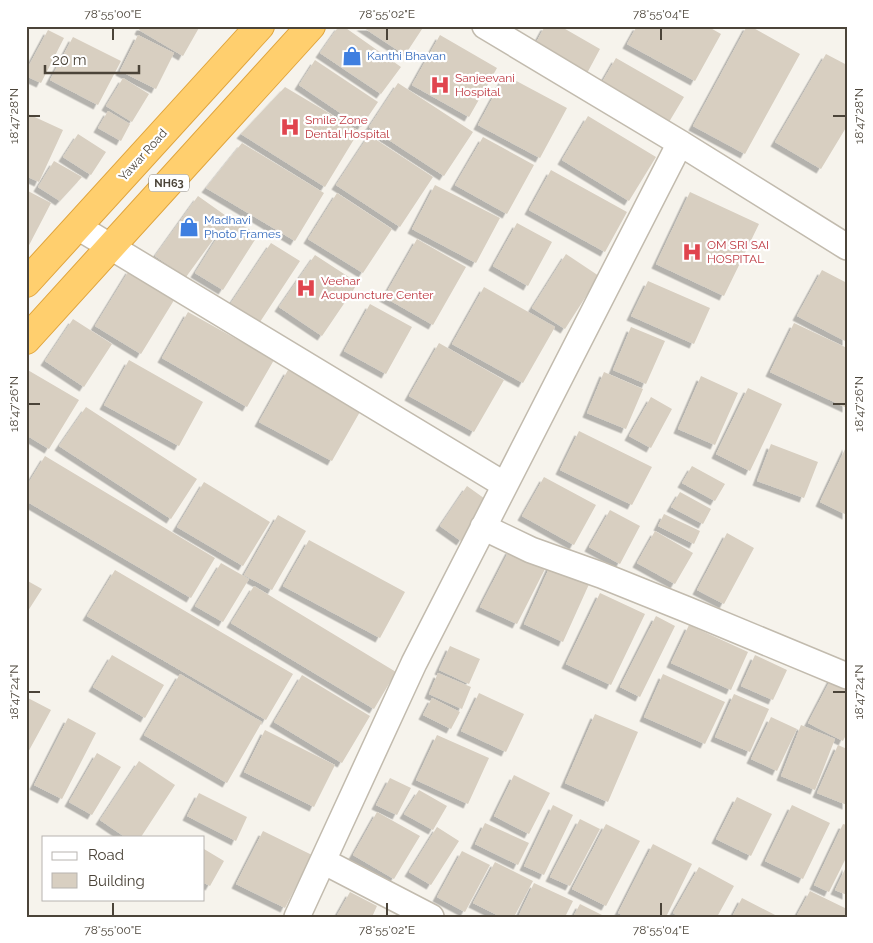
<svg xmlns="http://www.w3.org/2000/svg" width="873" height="943" viewBox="0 0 873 943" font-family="Raleway,sans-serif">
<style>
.building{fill:#d8cfc1;filter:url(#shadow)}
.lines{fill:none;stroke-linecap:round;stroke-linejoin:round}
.street-casing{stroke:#c2bbae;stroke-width:28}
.highway-casing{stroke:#e0a43c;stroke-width:30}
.street{stroke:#fff;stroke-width:25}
.highway{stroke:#ffcf6e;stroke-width:28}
.ticks{fill:none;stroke:#4b4439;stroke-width:2}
.labels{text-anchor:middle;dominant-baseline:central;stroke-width:4.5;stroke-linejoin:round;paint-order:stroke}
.shield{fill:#fff;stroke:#817c74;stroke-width:1}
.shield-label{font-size:11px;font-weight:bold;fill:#4b4439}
.shop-label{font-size:12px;fill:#366cbe;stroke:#fff;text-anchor:start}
.health-label{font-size:12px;fill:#be3a42;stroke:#fff;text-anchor:start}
.street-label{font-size:12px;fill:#4b4439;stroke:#fff}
.neatline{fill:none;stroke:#4b4439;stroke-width:2}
.ticks-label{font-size:12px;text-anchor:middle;fill:#4b4439}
</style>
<defs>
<filter id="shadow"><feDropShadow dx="-4.5" dy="4.5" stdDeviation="0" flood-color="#0004"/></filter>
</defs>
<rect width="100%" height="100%" fill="#f6f3ec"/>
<path class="building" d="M141,26H200L183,56L139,30Z
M339,26H343L401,67L381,94L320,53Z
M361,26H424L405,55Z
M545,26H560L600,49L585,77L533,48Z
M637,26H707L721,34L695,81L627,44Z
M747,26H750L800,54L745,154L693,126Z
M48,30L64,38L41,83L26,76V71Z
M138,35L174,53L156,89L120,71Z
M440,35L497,68L469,117L412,85Z
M73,37L121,61L98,105L50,80Z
M826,54L847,65V126L821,169L775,142Z
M616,58L684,97L669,122L601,84Z
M315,60L378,102L361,127L299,85Z
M505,75L567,108L540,158L478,125Z
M123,78L149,94L132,122L106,106Z
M398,83L473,132L444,176L369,127Z
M285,87L359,131L325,187L241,134Z
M108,111L130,124L121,141L98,128Z
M26,113L63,130L39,182L26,176Z
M588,116L656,157L629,201L562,160Z
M78,134L106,152L91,175L63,157Z
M369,135L433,177L400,227L336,185Z
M483,137L534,165L507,214L455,185Z
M242,143L324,193L295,241L206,188Z
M54,161L82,177L60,201L38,187Z
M551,170L627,212L605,252L529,210Z
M435,185L500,218L476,263L412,229Z
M26,190L51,203L26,251Z
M690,192L759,224L724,296L656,264Z
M337,193L392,229L363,273L308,239Z
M198,196L229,218L186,277L155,256Z
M230,217L258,235L223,290L195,273Z
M517,223L552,242L528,286L493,266Z
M417,239L466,267L433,325L384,297Z
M271,243L300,261L260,322L231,303Z
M566,254L599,276L565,329L532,308Z
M315,255L358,283L322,336L279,307Z
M130,269L176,297L141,354L95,326Z
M822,270L847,283V342L797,316Z
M648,281L710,308L694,344L631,316Z
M484,287L555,327L523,383L452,344Z
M370,304L412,327L386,374L344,351Z
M188,312L274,360L247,407L162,358Z
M73,319L112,344L84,387L45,361Z
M794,323L847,348V408L770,372Z
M631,327L665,341L646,384L613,370Z
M439,343L504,380L474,432L409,396Z
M129,360L203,402L179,446L104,405Z
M26,369L79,400L49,449L26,435Z
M288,370L361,410L332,461L259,422Z
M604,372L643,389L626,429L587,413Z
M701,376L738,393L715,445L678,429Z
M748,388L782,404L750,471L716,454Z
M651,397L672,409L651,448L629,436Z
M86,407L197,479L171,519L59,446Z
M579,431L652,467L632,505L560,470Z
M771,444L818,462L804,498L757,481Z
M847,445V515L820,502Z
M45,456L215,558L191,598L26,501V487Z
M692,466L725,484L715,501L682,483Z
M544,477L596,505L574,545L522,516Z
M204,482L270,522L243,566L177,527Z
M467,486L488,501L461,541L440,526Z
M680,492L711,509L703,524L671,507Z
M610,510L640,526L620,564L589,547Z
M664,514L700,531L694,544L658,526Z
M278,515L306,531L272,590L244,575Z
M655,531L693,553L675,584L637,563Z
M727,533L754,548L724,604L697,590Z
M309,540L405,592L380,638L283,586Z
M510,549L546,567L517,624L480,607Z
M221,563L249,579L223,622L195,606Z
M551,564L590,582L563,642L524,624Z
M115,570L293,674L266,720L87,616Z
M26,580L42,589L26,614Z
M254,586L396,672L374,709L231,623Z
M600,593L645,614L611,685L566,664Z
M656,616L675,626L640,697L620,687Z
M689,625L748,652L731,690L671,663Z
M450,646L480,659L469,684L439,670Z
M112,655L164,685L145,718L93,687Z
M755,655L787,670L773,700L741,686Z
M438,673L471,687L462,709L429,694Z
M180,674L262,722L227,783L144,735Z
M663,674L725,702L705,744L644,717Z
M302,675L370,716L342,763L274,722Z
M833,675L847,683V733L843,741L808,723Z
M479,693L524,714L506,752L461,731Z
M734,694L769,709L750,752L715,737Z
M26,697L51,710L26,756Z
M432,698L460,712L451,729L423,715Z
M595,714L638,732L608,802L565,783Z
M771,717L797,729L777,771L751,759Z
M68,718L96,733L62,799L34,785Z
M801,725L835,739L815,790L781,776Z
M265,730L335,765L314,807L244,772Z
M437,735L489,758L468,804L416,780Z
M838,745L847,749V805L817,793Z
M97,753L121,767L92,815L69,802Z
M139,761L175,785L141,837H125L100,820Z
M514,775L550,793L529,834L494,816Z
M390,778L411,788L397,815L376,805Z
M419,790L447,806L433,830L404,814Z
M199,793L247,817L236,841L187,816Z
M737,797L772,814L751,856L716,839Z
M553,805L573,815L544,875L524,866Z
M792,805L830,823L803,879L765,861Z
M377,812L420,836L394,879L353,855Z
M580,819L600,829L570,886L550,877Z
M485,823L529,843L518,865L475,844Z
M606,824L640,841L606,906L572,889Z
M843,824L847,825V856L829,892L814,885Z
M437,827L459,841L431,885L409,872Z
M263,831L312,855L285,908L236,884Z
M653,844L692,864L666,917H626L618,913Z
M204,849L224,861L210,886L204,883Z
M462,851L490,865L465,912L437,897Z
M495,862L533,881L514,917H501L473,903Z
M847,865V895L835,890Z
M699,867L734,886L717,917H680L673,913Z
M534,883L573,901L565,917H518Z
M810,891L847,909V917H796Z
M350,892L377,906L372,917H336Z
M742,898L779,917H732Z
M580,904L606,917H573Z"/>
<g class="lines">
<defs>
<path id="street" d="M485,26L680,143L847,247
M78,227L505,485
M483,527L531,550L601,575L688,610L847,676
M323,861L431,917
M297,917L414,663L680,143"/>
<path id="highway" d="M26,283L260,26
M26,340L311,26"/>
</defs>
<use href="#street" class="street-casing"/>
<use href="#highway" class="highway-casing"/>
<use href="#street" class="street"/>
<use href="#highway" class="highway"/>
</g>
<path class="ticks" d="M113,28V40M387,28V40M661,28V40M28,116H40M833,116H846M28,404H40M833,404H846M28,692H40M833,692H846M113,903V916M387,903V916M661,903V916"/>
<defs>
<symbol id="shop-bare" viewBox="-9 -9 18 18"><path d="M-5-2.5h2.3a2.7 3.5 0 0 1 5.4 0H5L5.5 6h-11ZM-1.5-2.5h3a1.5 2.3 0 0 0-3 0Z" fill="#3f7fe0" stroke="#fff" stroke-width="2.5" paint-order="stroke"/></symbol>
<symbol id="hospital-bare" viewBox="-9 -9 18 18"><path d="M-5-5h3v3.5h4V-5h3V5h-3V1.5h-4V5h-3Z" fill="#e0444e" stroke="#fff" stroke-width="2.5" paint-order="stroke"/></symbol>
</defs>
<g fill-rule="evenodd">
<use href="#shop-bare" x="338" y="42" width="28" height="28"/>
<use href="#hospital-bare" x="426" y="71" width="28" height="28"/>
<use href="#hospital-bare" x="276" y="113" width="28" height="28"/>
<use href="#shop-bare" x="175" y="213" width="28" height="28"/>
<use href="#hospital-bare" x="678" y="238" width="28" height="28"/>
<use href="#hospital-bare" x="292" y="274" width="28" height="28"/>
</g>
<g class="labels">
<rect class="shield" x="149" y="174.5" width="40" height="17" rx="4"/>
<g class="shield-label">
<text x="169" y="183">NH63</text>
</g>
<g class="shop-label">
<text x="367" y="56">Kanthi Bhavan</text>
<text x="204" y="220">Madhavi<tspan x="204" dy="14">Photo Frames</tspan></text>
</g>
<g class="health-label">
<text x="455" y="78">Sanjeevani<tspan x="455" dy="14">Hospital</tspan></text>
<text x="305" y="120">Smile Zone<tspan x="305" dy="14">Dental Hospital</tspan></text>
<text x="707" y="245">OM SRI SAI<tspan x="707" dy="14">HOSPITAL</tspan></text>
<text x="321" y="281">Veehar<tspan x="321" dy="14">Acupuncture Center</tspan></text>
</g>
<g class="street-label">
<text transform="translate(143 155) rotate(-48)">Yawar Road</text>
</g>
</g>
<rect width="873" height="943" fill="none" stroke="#ffffff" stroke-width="55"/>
<rect x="42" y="836" width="162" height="65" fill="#ffffff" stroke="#b7b4b0"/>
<rect x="52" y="852" width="25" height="8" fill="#ffffff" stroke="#b7b4b0"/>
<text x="88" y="860" font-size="15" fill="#4b4439">Road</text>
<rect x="52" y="873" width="25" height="15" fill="#d8cfc1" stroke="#b7b4b0"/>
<text x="88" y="886" font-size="15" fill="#4b4439">Building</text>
<path d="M45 65v8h94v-8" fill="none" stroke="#4b4439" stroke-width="2.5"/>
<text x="52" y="65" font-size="15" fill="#4b4439" stroke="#ffffff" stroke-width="4" paint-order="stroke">20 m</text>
<rect x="28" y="28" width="818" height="888" class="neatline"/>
<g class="ticks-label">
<text x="113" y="18">78°55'00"E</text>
<text x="387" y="18">78°55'02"E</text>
<text x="661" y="18">78°55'04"E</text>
<text transform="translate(14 116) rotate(-90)" y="4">18°47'28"N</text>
<text transform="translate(859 116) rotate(-90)" y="4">18°47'28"N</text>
<text transform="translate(14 404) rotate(-90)" y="4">18°47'26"N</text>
<text transform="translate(859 404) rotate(-90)" y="4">18°47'26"N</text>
<text transform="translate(14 692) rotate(-90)" y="4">18°47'24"N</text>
<text transform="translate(859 692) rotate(-90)" y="4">18°47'24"N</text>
<text x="113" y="934">78°55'00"E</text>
<text x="387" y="934">78°55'02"E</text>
<text x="661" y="934">78°55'04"E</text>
</g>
</svg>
